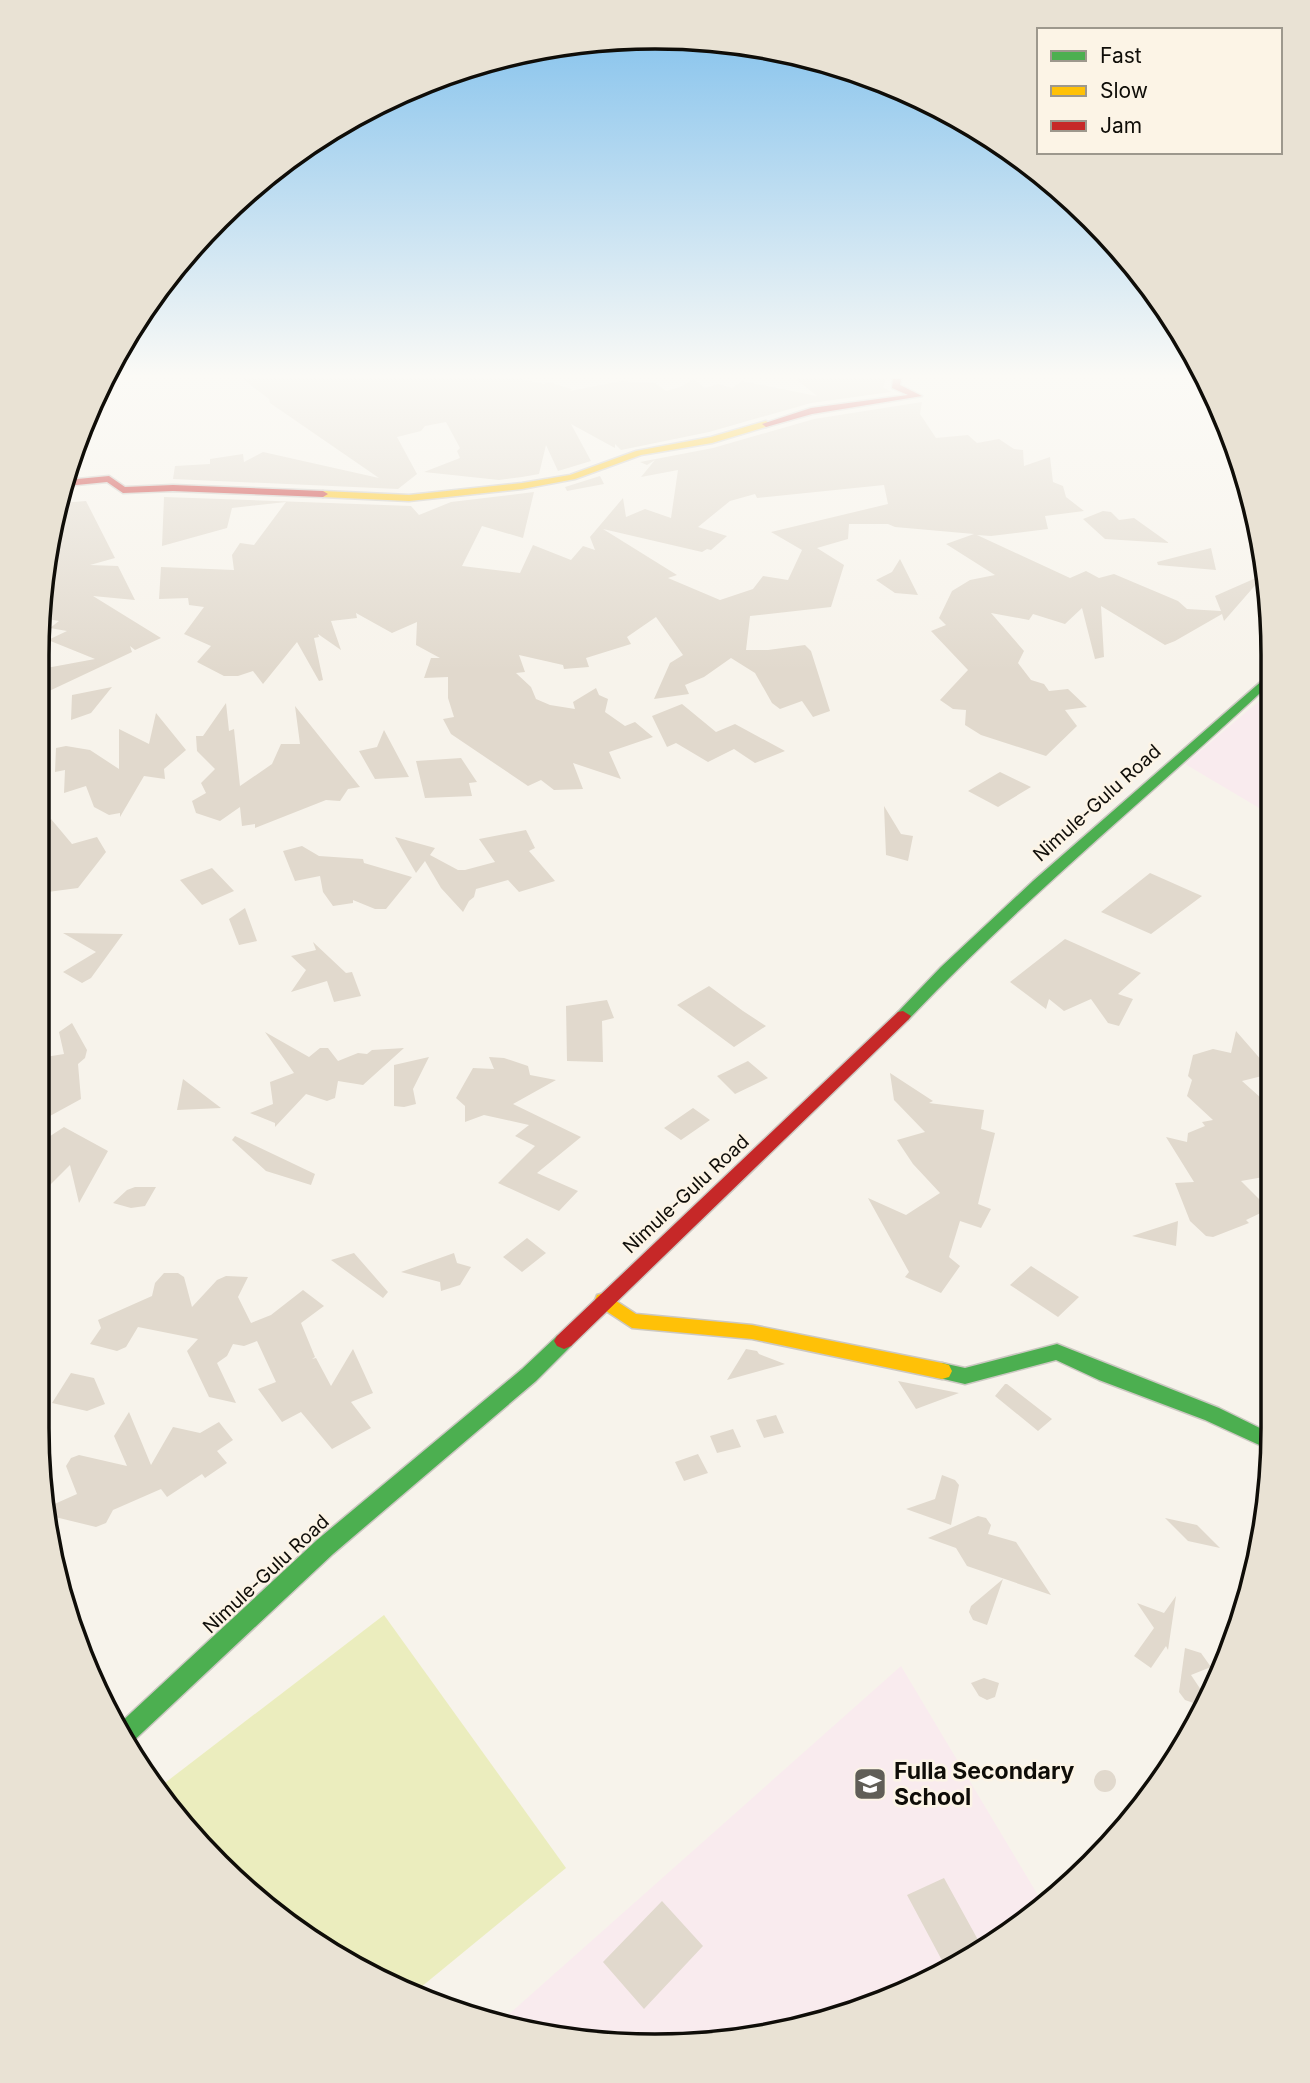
<svg xmlns="http://www.w3.org/2000/svg" width="1310" height="2083" viewBox="0 0 1310 2083" font-family="Inter,sans-serif">
<style>
.education{fill:#f9ebee}
.green{fill:#ebedbe}
.building{fill:#e1d9cd;fill-rule:evenodd}
.lines{fill:none;stroke-linecap:round;stroke-linejoin:round}
.fast-casing{stroke:#ccc8c2;stroke-width:3}
.slow-casing{stroke:#ccc8c2;stroke-width:3}
.jam-casing{stroke:#ccc8c2;stroke-width:3}
.fast{fill:#4caf50;fill-rule:evenodd}
.slow{fill:#ffc107;fill-rule:evenodd}
.jam{fill:#c62828;fill-rule:evenodd}
.labels{text-anchor:middle;dominant-baseline:central;stroke-width:5;stroke-linejoin:round;paint-order:stroke}
.street-label{font-size:19px;fill:#0f0d08;stroke:#fcf4e6}
.near-poi-label{font-size:23px;font-weight:bold;fill:#0f0d08;stroke:#fcf4e6;text-anchor:start}
.rim{fill:none;stroke:#0f0d08;stroke-width:3.5}
</style>
<rect width="100%" height="100%" fill="#f7f3eb"/>
<path class="education" d="M1272,690L1271,815L1185,764Z
M901,1666L1042,1902L998,1942L815,2025L615,2045L500,2022Z"/>
<path class="green" d="M384,1615L566,1868L415,1992L279,1919L157,1789Z"/>
<path class="building" d="M243,379H521L544,384L548,382L572,389L570,391L621,381L655,383L666,391L680,387L694,379L705,388L718,384L732,388L742,381L817,396L796,379H886L883,387L891,392L811,403L709,432L621,450L615,444V448L571,424L591,461L558,471L546,445L539,474L522,477L499,480L424,472L460,458L457,451L460,448L446,422L425,426L421,431L397,437L417,474L398,489L173,479L175,466L210,464V459L243,454L244,462L263,452L379,478L270,403L269,399Z
M922,402L920,414L936,438L968,435L977,443L999,439L1014,449L1023,450L1024,466L1050,457L1053,482L1063,486L1066,497L1084,511L1045,516L1048,529L991,536L977,535L1070,578L1086,571L1099,578L1114,574L1178,601L1187,609L1221,611L1215,596L1265,574L1224,621L1222,614L1175,641L1165,645L1101,606L1104,657L1095,659L1082,608L1065,624L1033,614L1029,620L991,613L1024,651L1018,663L1031,680L1044,684L1049,691L1068,689L1087,707L1065,710L1077,726L1046,756L981,735L965,725L966,710L953,709L940,700L968,670L931,631L946,625L939,618L952,591L970,580L995,575L946,544L974,534L895,527L888,524H849L848,539L817,548L844,565L831,607L750,616L746,650H768L805,645L811,651L830,711L813,717L802,701L780,709L772,703L755,673L731,658L704,677L685,685L689,694L654,699L670,663L683,655L656,617L627,637L631,644L586,658L589,667L564,669L563,665L519,655L525,672L516,673L531,687L536,699L550,705L575,709L573,702L596,688L599,695L608,699L605,712L625,726L635,722L653,737L609,752L621,779L573,763L583,789L554,790L541,780L528,786L451,734L443,719L454,717L448,698V677L424,678L431,658H440L416,645L417,622L392,633L356,613L357,618L331,621L341,650L318,634L319,637L314,638L323,680L319,681L297,642L263,684L253,671L238,676H224L197,662L211,646L184,634L204,607L189,605L188,598L159,599L161,567L234,570L232,555L240,543L254,545L286,502L232,508L227,528L162,546L164,497L411,506L419,515L451,502L534,492L523,538L482,526L462,566L520,573L533,545L571,560L583,546L595,550L590,537L623,498L626,517L645,509L671,518L678,470L641,477L655,460L647,465L640,462L713,448L814,419ZM884,485L888,504L771,532L802,550L788,580L763,576L753,589L720,600L668,578L677,575L603,529L702,552L707,549L711,550L727,536L698,527L730,501L755,494L757,498Z
M600,476L604,484L567,491L565,487Z
M86,501L115,558L90,565L118,566L135,600L93,596L161,638L135,650L130,646L132,652L47,692L41,669L95,659L48,640L67,631L50,628L59,621L42,618V575L61,503Z
M1103,511L1111,512L1119,520L1134,518L1169,543L1105,539L1083,519Z
M1211,548L1216,570L1158,565L1157,562Z
M900,559L918,595L895,593L876,580L892,572Z
M112,687L91,713L71,720L72,695Z
M226,703L229,731L234,729L240,786L272,764L281,744H300L295,706L360,787L348,789L340,801L326,800L255,828V824L242,826L240,807L220,821L196,813L192,801L206,793L201,783L215,769L197,751L196,736H203Z
M682,704L716,732L735,724L785,751L755,763L734,749L708,762L676,743L667,747L652,716Z
M156,713L186,750L164,769L165,779L144,776L120,817V813L109,815L94,807L86,786L64,793L65,770L55,772L56,748L66,746L90,750L119,769V729L149,744Z
M384,730L409,777L375,779L359,751L377,747Z
M461,758L477,782L469,783L472,796L425,798L416,761Z
M1000,772L1031,787L998,807L968,791Z
M884,806L901,834L913,836L908,861L886,855Z
M51,819L72,844L97,837L106,852L78,888L40,893V828Z
M526,830L535,848L529,851L555,881L519,892L508,880L476,889L474,897L469,901L463,912L441,888L425,861L416,873L395,837L435,848L430,855L458,870H465L495,862L479,839Z
M302,846L319,856L363,859L364,863L412,877L386,909H375L353,900V903L333,906L323,892L320,876L295,881L283,851Z
M212,868L234,891L202,905L180,880Z
M1150,873L1202,896L1151,934L1101,912Z
M245,908L257,941L239,945L229,919Z
M63,933L123,934L91,978L82,983L63,972L96,952Z
M1065,939L1141,973L1118,994L1133,999L1119,1026L1108,1023L1091,999L1064,1011L1049,999L1046,1009L1010,982Z
M313,942L346,973L352,972L361,996L334,1002L327,981L291,992L306,970L291,956L316,950Z
M709,986L743,1011L766,1026L734,1047L677,1005Z
M607,1000L614,1018L602,1021L603,1062L567,1061L566,1006Z
M72,1023L87,1050L85,1058L78,1064L81,1099L39,1122V1058L64,1054L59,1032Z
M1236,1031L1270,1070V1074L1242,1081L1270,1106L1269,1176L1241,1181L1269,1209L1246,1220L1249,1223L1213,1237L1206,1236L1190,1221L1175,1183L1194,1182L1166,1137L1187,1142L1188,1133L1205,1126L1202,1122L1213,1120L1187,1096L1192,1080L1188,1076L1193,1055L1213,1049L1231,1053Z
M265,1032L309,1057L320,1048H328L338,1061L358,1053L367,1054L372,1050L404,1048L363,1085L338,1081L335,1098L327,1101L306,1094L275,1127V1123L250,1113L273,1104L270,1082L294,1073Z
M429,1057L413,1089L416,1104L404,1107L394,1106V1065Z
M489,1057L504,1058L528,1066L530,1075L556,1080L513,1104L581,1137L537,1173L578,1191L559,1211L498,1183L535,1146L515,1136L529,1125L484,1115L465,1122V1106L456,1098L473,1068L494,1069Z
M748,1061L768,1078L735,1094L717,1076Z
M890,1073L933,1101L929,1103L984,1110L981,1129L995,1133L978,1204L991,1209L981,1228L960,1221L949,1257L960,1266L941,1293L905,1277L909,1272L868,1198L906,1215L940,1193L913,1164L897,1140L925,1132L894,1100Z
M183,1079L221,1108L177,1110Z
M693,1108L710,1120L681,1140L664,1128Z
M64,1127L108,1151L79,1203L70,1165L38,1197V1144Z
M235,1136L315,1174L311,1185L266,1171L232,1140Z
M135,1187H156L145,1206L131,1208L113,1203L127,1190Z
M1178,1221L1176,1246L1132,1236Z
M527,1238L546,1253L522,1272L503,1257Z
M354,1253L388,1292L383,1298L331,1260Z
M454,1253L457,1263L471,1267L460,1285L441,1291L440,1282L401,1272Z
M1031,1266L1079,1297L1058,1317L1010,1285Z
M164,1273H178L184,1277L192,1307L217,1280L226,1276L248,1277L238,1297L251,1323L271,1315L303,1290L324,1306L301,1323L315,1357L312,1359L316,1358L331,1386L353,1349L373,1393L351,1402L371,1428L332,1449L301,1412L282,1422L258,1389L276,1382L257,1341L244,1346L233,1344L227,1356L217,1363L236,1403L209,1397L187,1351L198,1339L138,1327L126,1347L117,1351L90,1344L101,1328L98,1320L152,1296L155,1283Z
M746,1349L757,1351L759,1354L785,1364L727,1380Z
M71,1373L94,1378L105,1404L87,1411L52,1403Z
M898,1381L959,1393L916,1409Z
M1005,1384H1007L1052,1419L1038,1431L995,1396Z
M129,1412L151,1465L173,1427L200,1433L219,1422L233,1440L217,1451L227,1463L205,1478L202,1474L167,1497L161,1489L113,1510L106,1523L96,1527L51,1516L50,1506L77,1494L66,1466L71,1458L79,1455L127,1466L114,1436Z
M776,1415L784,1433L764,1438L756,1420Z
M733,1429L741,1447L717,1453L710,1436Z
M698,1454L708,1473L684,1481L675,1462Z
M942,1475L955,1480L959,1485L951,1525L906,1509L935,1499Z
M978,1516L986,1518L991,1525L988,1534L1016,1542L1051,1595L967,1566L956,1548L928,1538Z
M1165,1518L1197,1525L1220,1548L1188,1541Z
M1003,1579L987,1625L973,1620L969,1612L971,1606Z
M1176,1596L1168,1650L1166,1646L1151,1668L1134,1656L1154,1628L1137,1603L1164,1613Z
M1185,1648L1201,1653L1211,1667L1191,1675L1207,1699L1202,1706L1185,1700L1179,1692Z
M984,1678L999,1683L995,1697L987,1700L979,1696L971,1683Z
M1094 1781a11 11 0 1 1 22 0a11 11 0 1 1-22 0Z
M944,1878L983,1949L945,1966L907,1895Z
M662,1901L703,1946L644,2009L603,1962Z"/>
<g class="lines">
<defs>
<path id="fast" d="M1272,672V682C1151,795 1023,899 908,1020H898L895,1016L898,1012L941,967L1033,881Z
M564,1333L571,1336L574,1341L571,1346L536,1381L333,1554L128,1746L118,1725L317,1540L522,1369L557,1336Z
M1057,1344L1219,1408L1268,1432V1449L1205,1420L1099,1380L1056,1360L965,1384L935,1377L932,1371L935,1365L942,1363L965,1368Z"/>
<path id="slow" d="M766,421L770,424L769,426L712,443L641,455L575,479L522,489L409,501L323,497L318,494L323,491L409,495L522,483L570,475L636,451L711,437Z
M604,1293L636,1314L752,1325L942,1363L949,1365L952,1371L949,1377L942,1379L752,1339L632,1328L597,1305L595,1300L597,1295Z"/>
<path id="jam" d="M893,379H901L900,385L922,396L812,414L766,427L762,424L811,408L908,395L892,388Z
M109,476L125,487L173,485L323,491L328,494L323,497L173,491L123,493L107,482L66,486L67,480Z
M903,1011L911,1016L908,1020L571,1346L564,1349L557,1346L554,1341L557,1336L898,1012Z"/>
</defs>
<use href="#fast" class="fast-casing"/>
<use href="#slow" class="slow-casing"/>
<use href="#jam" class="jam-casing"/>
<use href="#fast" class="fast"/>
<use href="#slow" class="slow"/>
<use href="#jam" class="jam"/>
</g>
<linearGradient id="sky" x2="0" y2="1"><stop stop-color="#7ebfec"/><stop offset="0.56" stop-color="#fbfaf6"/><stop offset="1" stop-color="#fbfaf6" stop-opacity="0"/></linearGradient>
<rect width="1310" height="671" fill="url(#sky)"/>
<defs>
<symbol id="school-square" viewBox="-11 -11 22 22"><rect x="-9" y="-9" width="18" height="18" rx="4" fill="#605e57" stroke="#fcf4e6"/><path d="M0-5L7-2L0 1L-7-2ZM-4 1L0 2.5L4 1V4Q0 6-4 4Z" fill="#fff"/></symbol>
</defs>
<g fill-rule="evenodd">
<use href="#school-square" x="851" y="1765" width="38" height="38"/>
</g>
<g class="labels">
<g class="street-label">
<text transform="translate(1097 803) rotate(-42)">Nimule-Gulu Road</text>
<text transform="translate(686 1194) rotate(-43)">Nimule-Gulu Road</text>
<text transform="translate(266 1574) rotate(-43)">Nimule-Gulu Road</text>
</g>
<g class="near-poi-label">
<text x="894" y="1771">Fulla Secondary<tspan x="894" dy="26">School</tspan></text>
</g>
</g>
<path d="M0 0H1310V2083H0ZM655 49H655A606 606 0 0 1 1261 655V1428A606 606 0 0 1 655 2034H655A606 606 0 0 1 49 1428V655A606 606 0 0 1 655 49Z" fill="#e9e2d4" fill-rule="evenodd"/>
<path class="rim" d="M655 49H655A606 606 0 0 1 1261 655V1428A606 606 0 0 1 655 2034H655A606 606 0 0 1 49 1428V655A606 606 0 0 1 655 49Z"/>
<rect x="1037" y="28" width="245" height="126" fill="#fcf4e6" stroke="#9d988d" stroke-width="2"/>
<rect x="1051" y="51" width="35" height="10" fill="#4caf50" stroke="#9d988d" stroke-width="2"/>
<text x="1100" y="63" font-size="21" fill="#0f0d08">Fast</text>
<rect x="1051" y="86" width="35" height="10" fill="#ffc107" stroke="#9d988d" stroke-width="2"/>
<text x="1100" y="98" font-size="21" fill="#0f0d08">Slow</text>
<rect x="1051" y="121" width="35" height="10" fill="#c62828" stroke="#9d988d" stroke-width="2"/>
<text x="1100" y="133" font-size="21" fill="#0f0d08">Jam</text>
</svg>
